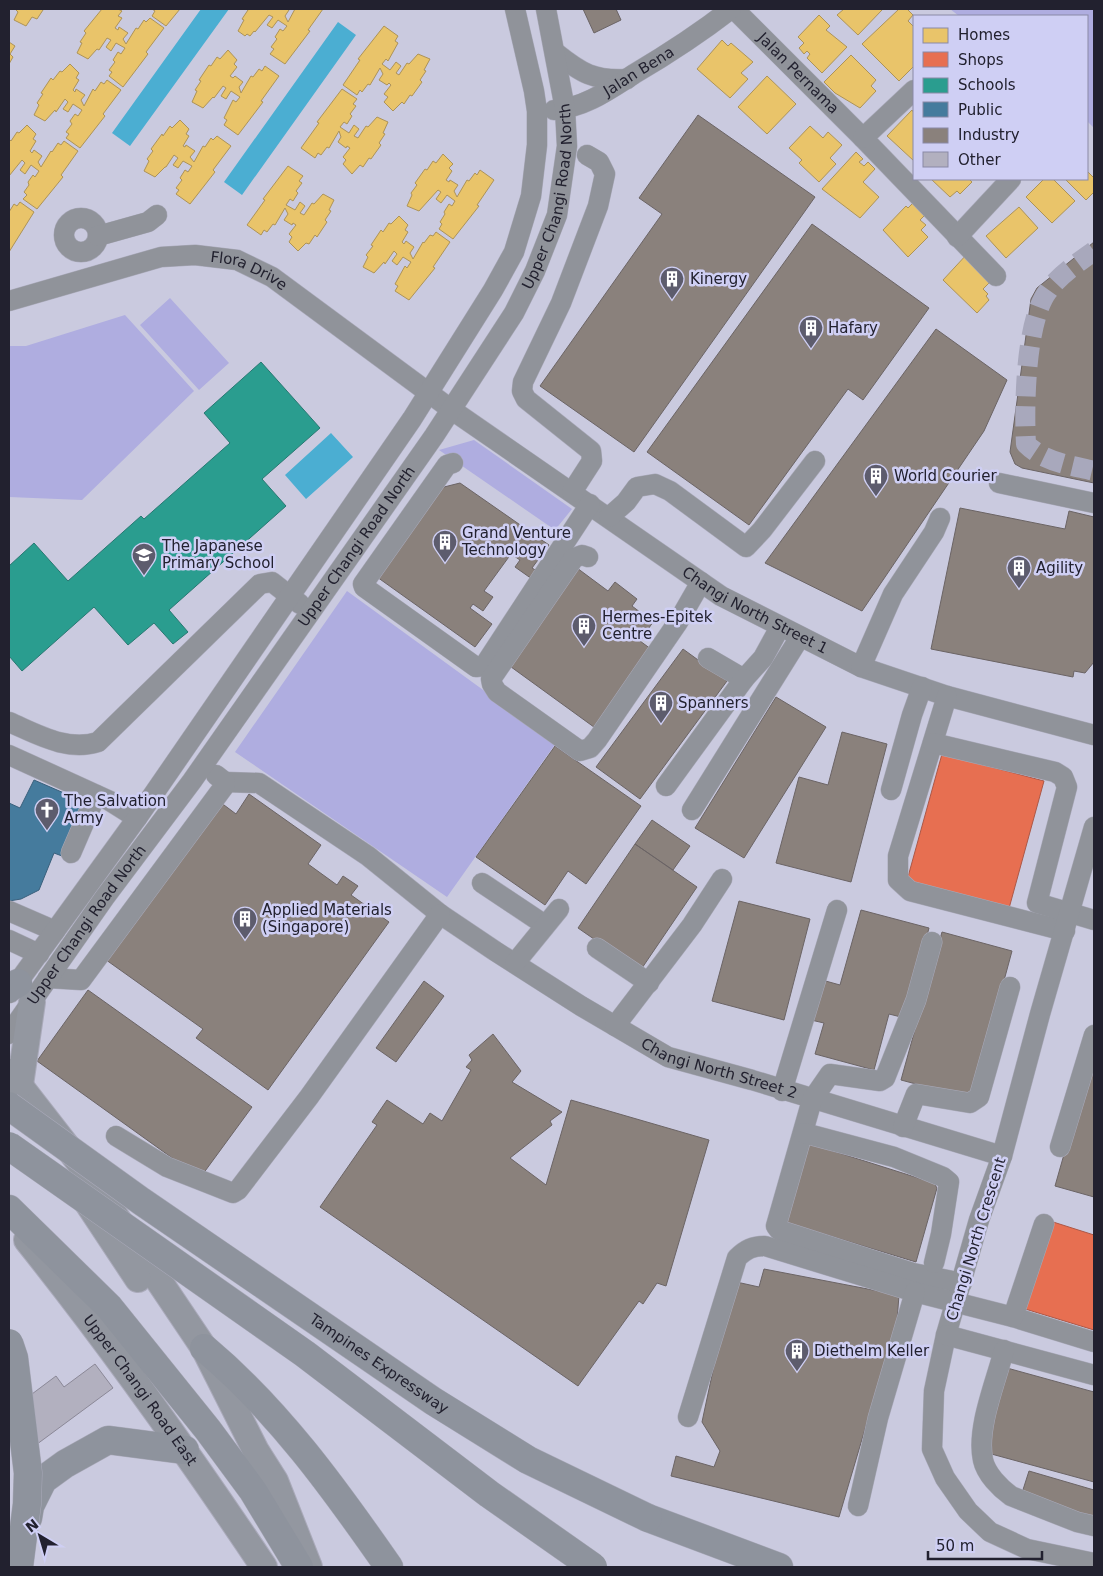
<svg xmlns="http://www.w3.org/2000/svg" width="1103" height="1576" viewBox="0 0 1103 1576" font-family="'DejaVu Sans',sans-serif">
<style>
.green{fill:#afade0}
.water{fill:#4baed2}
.homes{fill:#e9c46a;stroke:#ad9358}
.shops{fill:#e76f51;stroke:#ac5847}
.schools{fill:#2a9d8f;stroke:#287872}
.public{fill:#457b9d;stroke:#3a607c}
.industry{fill:#8a817c;stroke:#6b6465}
.building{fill:#b2b0bf;stroke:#8b8897}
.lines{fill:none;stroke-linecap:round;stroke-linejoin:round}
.minor-tunnel{stroke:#a8a8bc;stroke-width:20;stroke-dasharray:20 10;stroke-linecap:butt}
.minor-casing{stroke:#aaaaba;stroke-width:21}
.major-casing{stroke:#aaaaba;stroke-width:28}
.highway-casing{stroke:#aaaaba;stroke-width:29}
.minor{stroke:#90939a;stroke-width:20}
.major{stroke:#9397a0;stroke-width:26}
.highway{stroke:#8e939d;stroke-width:28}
.highway-bridge-casing{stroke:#aaaaba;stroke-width:29;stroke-linecap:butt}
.highway-bridge{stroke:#8e939d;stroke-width:28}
.labels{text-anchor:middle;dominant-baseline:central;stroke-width:5;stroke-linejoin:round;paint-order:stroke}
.street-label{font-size:15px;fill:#22212f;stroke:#cfcff4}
.poi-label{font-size:15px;fill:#22212f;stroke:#cfcff4;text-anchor:start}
</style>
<rect width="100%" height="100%" fill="#cacadf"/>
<path class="green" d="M950,9H1094V128L1087,121V16H959Z
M170,298L229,363L199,390L140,325Z
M125,315L194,391L82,500L9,497V346H26Z
M474,440L572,509L555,530L439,450Z
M347,591L556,743L447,897L235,752Z"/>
<path class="water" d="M201,9H229L130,146L112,133Z
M338,22L356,35L242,195L224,182Z
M331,433L353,457L306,499L285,475Z"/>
<path class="homes" d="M15,9H42L43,10L37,19L32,17L26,26L14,20L18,12Z
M102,9H118L122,11L118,16L122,18L115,28L118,30L119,27L128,33L123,39L126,44L136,28L138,29L144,20L146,22L150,18L164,28L146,52L148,54L123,87L109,76L112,72L109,70L115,62L113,60L118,52L121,54L125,48L116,43L111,51L106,47L111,40L107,38L99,50L97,49L88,59L77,53L82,43L80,42L86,33L84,31Z
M152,9H180L166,26L152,16L155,11Z
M246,9H287L289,10L285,16L288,22L295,9H323L308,30L310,31L285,64L270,54L274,49L271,47L277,39L275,37L280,29L283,31L287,26L278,20L272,28L267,25L273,17L269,15L255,32L254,31L250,36L247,34L245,36L238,31L244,20L242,19L248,10Z
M844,9H881L882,10L858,35L837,15Z
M899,9H907L913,15L908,21L914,27V66L899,81L862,44Z
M819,15L830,26L826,30L847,47L822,73L807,58L810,54L807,51L804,54L799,48L804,43L798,37Z
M384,26L398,36L395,41L398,43L388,61L386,59L382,64L390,70L396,62L401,66L396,73L399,75L407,63L409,64L418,54L430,59L424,70L426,71L420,80L422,82L412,96L410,95L404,104L402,102L393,111L384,102L388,97L384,94L391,85L389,83L387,85L379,80L383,74L380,68L370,85L368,84L362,92L360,90L357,95L343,85L360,60L358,59Z
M722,40L728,46L731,43L753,62L741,73L748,79L730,98L697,69Z
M9,42L15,46L10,54L13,57L9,64Z
M228,50L237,60L234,64L237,67L230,76L233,78L235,76L243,82L239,87L241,93L251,76L253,77L259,69L262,71L265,66L279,76L261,101L263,102L238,135L224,125L227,120L224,118L233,100L236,102L240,97L231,91L226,99L221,96L226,88L223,86L214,98L213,97L203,108L192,102L197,91L195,90L201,81L199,80L209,65L211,66L217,57L220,59Z
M851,55L876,80L871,86L876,91L860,108L835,93L824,82Z
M70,64L79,73L76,78L79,80L73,90L75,92L76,89L85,95L81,100L84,106L93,89L95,91L101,82L104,84L107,80L121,90L103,114L105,116L80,148L66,138L69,134L66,132L72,124L70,121L75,114L78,116L82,110L73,104L68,112L63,109L68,102L65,99L56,112L55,110L45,121L34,115L39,105L37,103L43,94L41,93L51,78L53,80L60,71L62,72Z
M767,76L796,104L767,134L738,107Z
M342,89L357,99L353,104L356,106L350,114L352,116L347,124L344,122L340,127L349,133L354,125L359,129L354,136L358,138L366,126L368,127L377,117L388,122L383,133L385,134L379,143L381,145L371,159L369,158L363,167L360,165L352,174L343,164L346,160L343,157L350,148L347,146L346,148L338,142L341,137L339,131L329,148L327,147L321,155L318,153L315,158L301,148L319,123L317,122Z
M912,110L914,113V161L887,136Z
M180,120L189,129L186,134L189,136L183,146L185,147L186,145L195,151L190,157L194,162L203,146L205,147L211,138L213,140L217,136L231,146L213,170L215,172L190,204L176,194L179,190L176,188L182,180L180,178L185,170L188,172L192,166L183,161L178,168L173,165L178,158L174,155L166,167H165L155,177L144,171L149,161L147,159L153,151L151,149L162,134L163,136L170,126L172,128Z
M27,125L36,134L33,139L36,141L30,151L32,153L34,150L42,156L38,162L41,167L51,151L52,152L58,143L61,145L64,141L78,151L61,175L63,177L37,209L23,199L27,195L24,192L29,185L28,182L33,175L35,177L39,171L31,165L25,174L20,170L25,163L22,160L9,176V139L11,141L17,132L19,133Z
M810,126L823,138L828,132L842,145L830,158L836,164L819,182L799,163L802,160L789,148Z
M856,152L863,159L859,162L864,166L868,162L875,169L863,182L879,197L860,218L822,189Z
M443,154L453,164L449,168L452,171L446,180L449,182L450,180L458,185L454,191L457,197L467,180L469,181L475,173L477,175L480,170L494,180L477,205L479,206L453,239L439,229L442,224L440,222L445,214L444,212L449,204L452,206L455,201L447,195L441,203L436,199L441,192L438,190L419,211L407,206L412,195L411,193L417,185L415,183L425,169L427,170L433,161L436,163Z
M288,166L303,176L299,181L302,183L296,191L298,193L293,201L290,199L286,205L295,210L300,202L305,206L300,213L304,215L312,203L314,204L323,194L334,200L329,210L331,211L325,220L327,222L317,237L315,235L309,244L306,243L298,251L289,242L292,237L289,234L296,225L293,223L292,225L284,220L288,214L285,208L275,225L273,224L267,232L264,230L261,235L247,225L265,200L263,199Z
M1087,171L1094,178V192L1086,200L1065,179H1087Z
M931,179H969L972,182L960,194L957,191L950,197Z
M1044,179H1053L1075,201L1052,223L1026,197Z
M917,199L929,211L920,220L926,225L921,230L928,237L908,257L883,230L906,206L908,208Z
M20,202L34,212L9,252V212L14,204L17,206Z
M1019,207L1038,228L1006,258L986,236Z
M399,216L408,225L405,230L408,232L402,242L404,244L406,241L414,247L410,253L413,259L423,242L424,243L430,235L433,236L436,232L450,242L433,267L435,268L409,300L395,291L398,286L395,284L405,266L407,268L411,262L403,257L397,265L392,261L397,254L394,251L385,264L384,262L374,273L363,267L368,257L366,255L373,246L371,245L381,230L383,232L389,223L391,224Z
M968,253L994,278L983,289L988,294L986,296L989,300L977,313L943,280Z"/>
<path class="shops" d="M942,754L1044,781L1008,912L906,884Z
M1050,1221L1094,1235V1330L1022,1308Z"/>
<path class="schools" d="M261,362L320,428L262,479L286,506L169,610L188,632L173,644L154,623L128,645L94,607L22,671L9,656V566L34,543L68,581L141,516L144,519L230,443L204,413Z"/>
<path class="public" d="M34,780L87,803L62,856L54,853L39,890L21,899L9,901V803L20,808Z"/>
<path class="industry" d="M583,9H616L621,20L594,33Z
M698,115L815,197L634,452L540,386L662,214L639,198Z
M812,224L929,308L863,400L848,389L749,525L647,452Z
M1094,242V483L1022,468L1015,464L1010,452L1031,299L1037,288Z
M936,329L1007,380L984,431L862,611L765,563Z
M460,483L549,545L532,568L537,571L532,579L515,567L520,560L511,554L484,591L493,597L483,611L473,604L470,608L492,624L475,647L377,577L440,488Z
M960,508L1065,529L1069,511L1094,517V662L1085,673L1074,671L1073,677L931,649Z
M577,568L608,591L615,582L637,599L632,606L653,622L640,641L655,652L598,730L507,664Z
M683,649L727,681L640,799L596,767Z
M776,697L826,727L744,858L695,828Z
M842,732L887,744L851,882L776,863L799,777L828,785Z
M555,746L641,806L586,884L568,871L545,905L476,857Z
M249,794L321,845L308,864L337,885L343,876L358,886L351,895L389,922L268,1090L196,1038L203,1029L102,957L216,799L236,814Z
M652,820L690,846L673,870L635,844Z
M635,844L697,887L640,971L578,928Z
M739,901L810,919L784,1020L712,1001Z
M861,910L929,928L905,1018L889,1014L874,1070L815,1054L824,1023L811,1020L822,980L840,985Z
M942,932L1012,951L972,1099L901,1080Z
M424,981L444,996L396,1062L376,1048Z
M88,990L252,1107L200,1178L37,1061Z
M493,1034L521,1071L512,1082L562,1112L550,1121L552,1125L510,1158L546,1185L571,1100L709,1140L666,1286L657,1283L643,1304L639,1301L578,1386L320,1207L377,1125L372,1122L387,1100L423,1124L430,1113L442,1121L471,1070L466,1067L472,1060L469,1055Z
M1090,1063L1094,1064V1197L1055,1186Z
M809,1145H814L934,1183L937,1188L916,1262L784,1222Z
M764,1269L899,1295L897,1321L839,1517L671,1476L676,1456L714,1467L720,1451L702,1422L732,1281L759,1287Z
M1007,1368L1094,1392V1482L984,1452Z
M1029,1471L1094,1490V1518L1021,1496Z"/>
<path class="building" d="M95,1364L113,1388L25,1453L9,1431L21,1421L12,1409L56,1376L64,1387Z"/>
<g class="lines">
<path class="minor-tunnel" d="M1094,251C1079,262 1059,275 1048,291C1025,321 1024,407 1026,444C1044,462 1070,465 1094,471"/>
<defs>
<g id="minor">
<path id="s1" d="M734,9L863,138L996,276"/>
<path d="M556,53C581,73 594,81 627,79"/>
<path id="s2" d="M554,110C584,108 609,90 634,74C668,54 700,33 731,9"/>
<path d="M863,138L914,90"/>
<circle cx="81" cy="235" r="17"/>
<path d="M98,236L148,222L157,215"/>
<path d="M957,237L1011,179"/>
<path id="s3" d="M9,301L161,257L195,255L237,260L272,277L452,410L721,596L861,667L947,696L1094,735"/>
<path d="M453,463L447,465L363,584L364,587L476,667L484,666L590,504"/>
<path d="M999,483L1094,503"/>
<path d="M572,492L592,461L591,451L526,399L522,391L523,382L561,303L598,206L605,174L599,162L587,155"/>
<path d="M609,517L626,502L637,487L655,484L670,491L746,547L762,530L815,461"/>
<path d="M588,557L582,555L574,558L491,679L492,684L497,692L580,751L590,748L597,740L678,622L701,582"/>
<path d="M708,658L744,679L763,658L780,627"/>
<path d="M861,667L893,594L934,532L940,518"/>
<path d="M947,696L898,856V880L910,891L1065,931"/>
<path d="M9,722C37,734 67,752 98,742L260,584L272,582L300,604"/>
<path d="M933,743L1055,772L1063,777L1067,787L1037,903L1094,920"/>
<path d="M9,755L110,801L137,818"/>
<path id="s4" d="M225,782L259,783L368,856L440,914L495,951L581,1006L668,1057L752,1080L1002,1156"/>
<path d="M666,786L744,679"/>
<path d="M891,790L912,715L922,687"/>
<path d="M692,810L800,637"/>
<path d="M1094,827L1040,1014L1002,1156L979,1220L946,1335L934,1391L932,1449L945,1478L968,1511L990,1532L1027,1549L1094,1563"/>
<path d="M71,853L96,795"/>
<path d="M482,883L545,925"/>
<path d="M9,911L55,931"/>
<path d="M9,940L39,954"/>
<path d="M932,942L916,1000L885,1078L880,1081L830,1074L812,1100L776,1226L779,1230L913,1273L962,1283"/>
<path d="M597,948L649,983"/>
<path d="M515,963L559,909"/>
<path d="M48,978L81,980L225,785V782L216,775"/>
<path d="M10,993L137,818L412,419L493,290L514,252L531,196L537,145V111L534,91L515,9"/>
<path d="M615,1026L692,925L722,879"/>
<path id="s5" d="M9,1034L105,897L192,781L434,436L514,313L535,271L557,215L567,146L565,109L546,9"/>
<path d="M782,1091L837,910"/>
<path d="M903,1127L916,1094L970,1103L979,1097L1010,987"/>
<path d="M804,1133L894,1157L943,1177L949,1182L941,1234L934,1263"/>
<path d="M116,1136L167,1167L233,1193L238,1190L309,1097L440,914"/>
<path d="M1060,1147L1094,1035"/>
<path d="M1013,1317L1094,1342"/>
<path d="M946,1335L1094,1375"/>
<path d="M1004,1350C996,1382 976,1428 983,1460C986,1474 1000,1488 1011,1496L1077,1522L1094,1526"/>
<path d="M688,1417L737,1258C746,1249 753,1246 765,1246L915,1292L1013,1317L1044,1224"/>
<path d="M858,1506L878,1418L915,1292"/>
</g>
<g id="major">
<path d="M9,1072L79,1162L204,1348L256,1451L275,1481L309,1567"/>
<path d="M20,1085L32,1002"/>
<path d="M85,1199L138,1279"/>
<path id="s6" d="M27,1240C111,1345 189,1455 264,1567"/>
</g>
<path id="highway" d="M9,988L18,983
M9,1209L109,1307L208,1430L253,1491L299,1567
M204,1348C278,1410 334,1488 389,1567
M28,1518L30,1506L43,1480L65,1464L108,1440L185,1450
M648,1518L779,1567"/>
</defs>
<use href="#minor" class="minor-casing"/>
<use href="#major" class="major-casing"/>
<use href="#highway" class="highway-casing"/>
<use href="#minor" class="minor"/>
<use href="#major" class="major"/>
<use href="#highway" class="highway"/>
<defs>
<g id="highway-bridge">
<path id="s7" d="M9,1106L141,1201L433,1401L528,1460L648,1518"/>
<path d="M9,1146L305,1354L489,1494L593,1567"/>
<path d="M9,1343L14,1358L28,1473L27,1504L19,1567"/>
</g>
</defs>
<use href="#highway-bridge" class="highway-bridge-casing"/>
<use href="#highway-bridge" class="highway-bridge"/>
</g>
<defs>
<symbol id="building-pin" viewBox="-11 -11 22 30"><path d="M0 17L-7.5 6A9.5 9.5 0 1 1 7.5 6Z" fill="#5d5c6d" stroke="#cfcff4"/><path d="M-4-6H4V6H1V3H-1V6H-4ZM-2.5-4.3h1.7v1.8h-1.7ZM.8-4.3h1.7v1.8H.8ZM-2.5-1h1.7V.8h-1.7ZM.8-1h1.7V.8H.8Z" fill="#fff"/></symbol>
<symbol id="school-pin" viewBox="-11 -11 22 30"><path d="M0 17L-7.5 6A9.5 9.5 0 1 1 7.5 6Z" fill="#5d5c6d" stroke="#cfcff4"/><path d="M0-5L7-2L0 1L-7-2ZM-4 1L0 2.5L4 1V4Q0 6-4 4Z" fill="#fff"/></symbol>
<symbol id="church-pin" viewBox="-11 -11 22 30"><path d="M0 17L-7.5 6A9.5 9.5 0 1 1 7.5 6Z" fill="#5d5c6d" stroke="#cfcff4"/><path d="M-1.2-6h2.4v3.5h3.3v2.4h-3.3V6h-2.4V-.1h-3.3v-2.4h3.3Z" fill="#fff"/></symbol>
</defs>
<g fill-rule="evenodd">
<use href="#building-pin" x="658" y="265" width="28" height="38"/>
<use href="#building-pin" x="797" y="314" width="28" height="38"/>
<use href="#building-pin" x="862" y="462" width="28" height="38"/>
<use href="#building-pin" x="431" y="528" width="28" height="38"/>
<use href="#school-pin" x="130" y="541" width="28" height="38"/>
<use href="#building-pin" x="1005" y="554" width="28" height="38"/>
<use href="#building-pin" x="570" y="612" width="28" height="38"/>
<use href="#building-pin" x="647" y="689" width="28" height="38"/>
<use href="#church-pin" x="33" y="796" width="28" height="38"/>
<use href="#building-pin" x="231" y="905" width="28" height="38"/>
<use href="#building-pin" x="783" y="1337" width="28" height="38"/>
</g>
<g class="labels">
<g class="street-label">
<text stroke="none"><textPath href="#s2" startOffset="94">Jalan Bena</textPath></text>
<text stroke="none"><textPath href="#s1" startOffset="91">Jalan Pernama</textPath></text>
<text stroke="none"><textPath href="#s5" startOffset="1004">Upper Changi Road North</textPath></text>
<text stroke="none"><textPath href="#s3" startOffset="249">Flora Drive</textPath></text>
<text stroke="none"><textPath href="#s5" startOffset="599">Upper Changi Road North</textPath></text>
<text stroke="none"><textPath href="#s3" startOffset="861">Changi North Street 1</textPath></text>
<text stroke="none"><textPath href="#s5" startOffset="134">Upper Changi Road North</textPath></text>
<text stroke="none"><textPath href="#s4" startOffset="579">Changi North Street 2</textPath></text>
<text transform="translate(976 1239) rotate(-73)">Changi North Crescent</text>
<text stroke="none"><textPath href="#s7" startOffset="451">Tampines Expressway</textPath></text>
<text stroke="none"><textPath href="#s6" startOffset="188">Upper Changi Road East</textPath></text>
</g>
<g class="poi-label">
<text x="690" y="279">Kinergy</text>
<text x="828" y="328">Hafary</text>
<text x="894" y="476">World Courier</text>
<text x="462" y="533">Grand Venture<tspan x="462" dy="17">Technology</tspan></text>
<text x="162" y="546">The Japanese<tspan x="162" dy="17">Primary School</tspan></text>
<text x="1036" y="568">Agility</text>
<text x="602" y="617">Hermes-Epitek<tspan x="602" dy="17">Centre</tspan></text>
<text x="678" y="703">Spanners</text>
<text x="64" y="801">The Salvation<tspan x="64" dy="17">Army</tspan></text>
<text x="262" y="910">Applied Materials<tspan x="262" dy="17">(Singapore)</tspan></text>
<text x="814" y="1351">Diethelm Keller</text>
</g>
</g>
<rect width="1103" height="1576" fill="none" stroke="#22212f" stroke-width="20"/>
<rect x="913" y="15" width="175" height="165" fill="#cfcff4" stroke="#8a89a5"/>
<rect x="923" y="28" width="25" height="15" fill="#e9c46a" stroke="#8a89a5"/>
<text x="958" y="40" font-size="15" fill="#22212f">Homes</text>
<rect x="923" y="52" width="25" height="15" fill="#e76f51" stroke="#8a89a5"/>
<text x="958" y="65" font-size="15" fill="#22212f">Shops</text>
<rect x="923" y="78" width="25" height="15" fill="#2a9d8f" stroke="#8a89a5"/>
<text x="958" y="90" font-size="15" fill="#22212f">Schools</text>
<rect x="923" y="102" width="25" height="15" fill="#457b9d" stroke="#8a89a5"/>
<text x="958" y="115" font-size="15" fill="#22212f">Public</text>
<rect x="923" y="128" width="25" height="15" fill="#8a817c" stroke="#8a89a5"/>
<text x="958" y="140" font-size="15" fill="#22212f">Industry</text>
<rect x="923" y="152" width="25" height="15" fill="#b2b0bf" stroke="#8a89a5"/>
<text x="958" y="165" font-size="15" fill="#22212f">Other</text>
<g transform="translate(40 1536) rotate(322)" stroke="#cfcff4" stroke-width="4" paint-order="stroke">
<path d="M0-4L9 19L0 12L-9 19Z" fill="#22212f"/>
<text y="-8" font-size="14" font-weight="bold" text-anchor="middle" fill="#22212f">N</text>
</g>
<path d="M928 1551v8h114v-8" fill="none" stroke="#22212f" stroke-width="2.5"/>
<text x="936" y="1551" font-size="15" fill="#22212f" stroke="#cfcff4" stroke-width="4" paint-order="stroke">50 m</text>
</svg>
